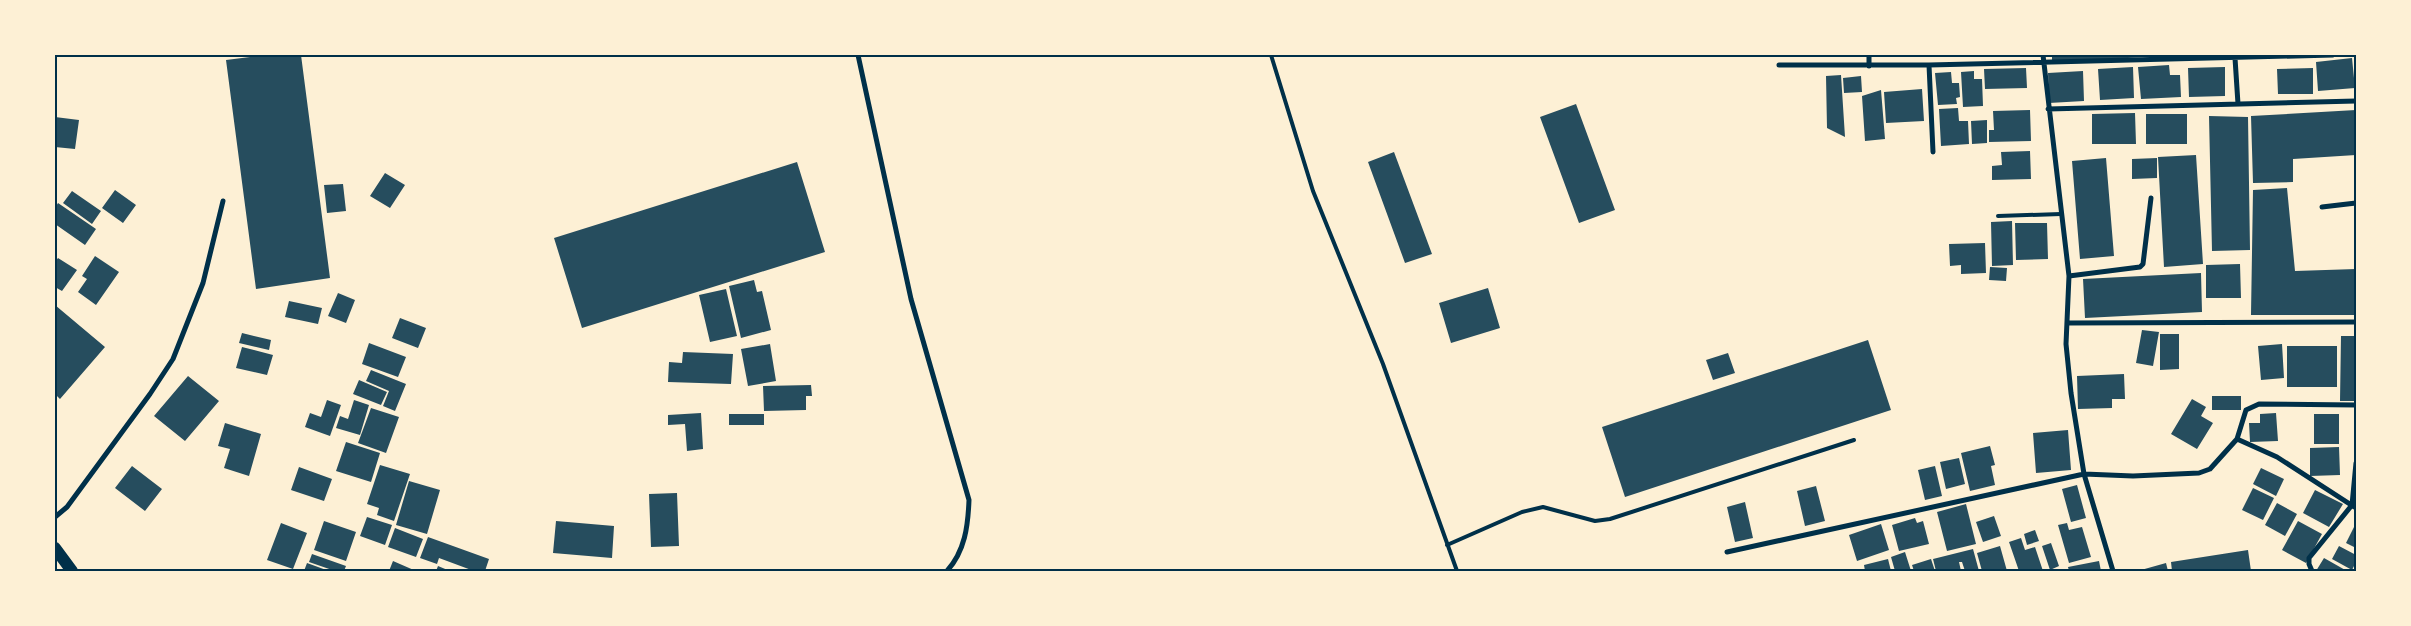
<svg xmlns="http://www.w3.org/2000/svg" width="2411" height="626" viewBox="0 0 2411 626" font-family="'Varela Round',sans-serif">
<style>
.building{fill:#264d5e}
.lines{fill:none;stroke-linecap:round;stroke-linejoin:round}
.service{stroke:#003049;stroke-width:4}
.minor{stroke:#003049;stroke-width:5}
.primary{stroke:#003049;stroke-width:12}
.neatline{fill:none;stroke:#003049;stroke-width:2}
</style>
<rect width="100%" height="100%" fill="#fdf0d5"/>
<path class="building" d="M265,55H301L330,278L256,289L226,60Z
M2052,55H2158V56L2052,63Z
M2352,58L2355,88L2318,91L2316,62Z
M2169,65L2170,75H2180L2181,97L2141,99L2138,67Z
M2133,67L2134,98L2100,100L2098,69Z
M2225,67V96L2189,97L2188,68Z
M2026,68L2027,88L1985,89L1984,69Z
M2313,68V94H2278L2277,69Z
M1974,71V79H1982L1983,106L1963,107L1961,72Z
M2083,71L2084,101L2049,103L2048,73Z
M1951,72L1952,83H1959L1960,97L1956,98L1957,104L1938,105L1935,73Z
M1841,75L1845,137L1827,128L1826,76Z
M1861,76L1862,92L1844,93L1843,78Z
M1922,89L1924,121L1886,123L1884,92Z
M1881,90L1885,139L1865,141L1862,96Z
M1576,104L1615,210L1579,223L1540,117Z
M1958,108L1959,121H1968L1969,144L1941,146L1939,109Z
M2030,110L2031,141L1989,142V130H1994L1993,111Z
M2356,110V155L2293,159V182L2253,183L2251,116Z
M2135,113L2136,144H2092V114Z
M2146,114H2187V144H2146Z
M2209,116L2248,117L2250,250L2212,251Z
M55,117L79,120L75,149L55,147Z
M1987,120V143L1972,144L1971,121Z
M2030,151L2031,179L1992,180V166L2002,165L2001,152Z
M1394,152L1432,254L1405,263L1368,162Z
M2196,155L2203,264L2164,267L2158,157Z
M2106,158L2114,256L2080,259L2072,161Z
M2157,158V178L2132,179V159Z
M797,162L825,252L582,328L554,238Z
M385,173L405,185L390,208L370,196Z
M343,184L346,211L327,213L324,185Z
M2287,188L2295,271L2356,269V315H2251L2253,190Z
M115,190L136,205L123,223L102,208Z
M72,191L101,211L92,224L63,203Z
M58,203L96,229L85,245L55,224V208Z
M2012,221L2013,265L1992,266L1991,222Z
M2015,223H2047L2048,259L2016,260Z
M1985,243L1986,273L1961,274V265L1950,266L1949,244Z
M95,256L119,272L96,305L78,292L87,279L82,276Z
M58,258L77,270L62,291L55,287V262Z
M2240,264L2241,298H2206V265Z
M1990,267L2007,268L2006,281L1989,280Z
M2201,273L2202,312L2085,318L2083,279Z
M754,280L757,292L762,291L771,330L741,338L729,286Z
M1488,288L1500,328L1451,343L1439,303Z
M726,289L737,336L710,342L699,295Z
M338,293L355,300L346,323L328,316Z
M289,301L322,308L318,324L285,317Z
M55,305L105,347L60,399L55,394Z
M400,318L426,328L418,348L392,338Z
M2142,330L2159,332L2153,366L2136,363Z
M242,333L271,340L269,350L239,343Z
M2160,334H2179V369L2160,370Z
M2341,336H2356V401H2340Z
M1868,340L1891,410L1625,497L1602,427Z
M369,343L406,357L398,377L362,364Z
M770,344L776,381L748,386L741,349Z
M2282,344L2284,378L2261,380L2258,346Z
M2287,346H2337V387H2287Z
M242,347L273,355L267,375L236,368Z
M683,352L733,354L731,384L668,382L669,362L682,363Z
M1728,353L1735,373L1713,380L1706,360Z
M371,370L406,384L395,411L383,406L389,391L366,381Z
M2124,374L2125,399H2112V408L2078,409L2077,376Z
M188,376L219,401L185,441L154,416Z
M359,380L387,392L381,405L353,394Z
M811,385L812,396H806V410L764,411L763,386Z
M2212,396H2241V410H2212Z
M2192,399L2206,407L2201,416L2213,423L2197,449L2171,434Z
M327,400L341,405L330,436L305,427L310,413L321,417Z
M354,400L369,405L360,435L336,428L340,416L348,419Z
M371,408L399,417L386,453L358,443Z
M701,413L703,449L687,451L685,424L668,425V415Z
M2276,413L2278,441L2250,442L2249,423H2260V414Z
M729,414H764V425H729Z
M2314,414H2339V444H2314Z
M225,423L261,434L249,476L224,468L230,449L218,446Z
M2068,430L2071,470L2036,473L2033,433Z
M346,442L380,453L371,482L336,471Z
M1990,446L1995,465L1991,466L1995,485L1970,491L1961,453Z
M2339,447L2340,475L2310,476V448Z
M1959,458L1965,484L1946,489L1940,462Z
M380,465L410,474L394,521L377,515L379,508L367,504Z
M132,466L162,489L145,511L115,488Z
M1935,466L1942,496L1925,500L1918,470Z
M299,467L332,479L324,501L291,490Z
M2261,468L2284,479L2276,496L2253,484Z
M409,481L440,490L427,534L396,525Z
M2077,485L2086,518L2071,522L2062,489Z
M1816,486L1825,521L1805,526L1797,491Z
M2253,488L2274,498L2263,520L2242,510Z
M2315,490L2343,504L2329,527L2303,513Z
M677,493L679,546L651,547L649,494Z
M1745,502L1753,538L1735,542L1727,507Z
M2277,503L2297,514L2285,536L2265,525Z
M1966,504L1976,544L1947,551L1937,512Z
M1994,516L2001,536L1983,542L1976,522Z
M367,517L392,525L385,545L360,536Z
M1915,518L1917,523L1923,521L1929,544L1899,551L1892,525Z
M324,521L356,532L346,561L314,550Z
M556,521L614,526L612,558L553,553Z
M2298,521L2322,534L2306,563L2282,550Z
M281,523L307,533L293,569L267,560Z
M2067,523L2069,530L2082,527L2091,557L2069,563L2058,525Z
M2356,523V548L2346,543Z
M1881,524L1889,550L1857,561L1849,535Z
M395,528L423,539L416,557L388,547Z
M2035,530L2039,541L2027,545L2024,534Z
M428,537L489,559L485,571H474L439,558L437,564L420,558Z
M2021,538L2025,550L2035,547L2043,571H2019L2009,542Z
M2051,543L2059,566L2050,570L2042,546Z
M2000,546L2007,571H1982L1977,553Z
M2339,546L2356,555V562L2352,570L2332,559Z
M1973,549L1979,571H1965L1962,562H1959L1961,571H1936L1933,559Z
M2248,550L2251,571H2172L2171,562Z
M1905,552L1911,571H1895L1891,557Z
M312,554L346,566L344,571H335L309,562Z
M2324,558L2347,571H2316Z
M1888,559L1891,571H1865L1864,565Z
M1931,559L1935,571H1914L1912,565Z
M393,561L416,571H389Z
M2099,561L2101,571H2069L2068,567Z
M307,563L329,571H304Z
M2166,563L2168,571H2141V570Z
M438,566L450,571H436Z"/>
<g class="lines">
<path class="service" d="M1271,55L1313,191L1383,364L1457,571
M1998,216L2061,214
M1447,545L1522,512L1543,507L1595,521L1610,519L1854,440"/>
<path class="minor" d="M858,55L911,299L969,500C968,526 965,551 947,571
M1869,55V66
M2043,55L2069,276L2066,344L2071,393L2084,474L2113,571
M2235,58L2238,104
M1779,65H1929L2333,55
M1929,65L1933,152
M2048,109L2356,101
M2322,207L2356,203
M2069,276L2140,267L2143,264L2151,198
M2067,323L2356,322
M2237,439L2277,457L2356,508
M55,517L67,507L150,394L173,359L203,283L223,201
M1727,552L2084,474L2133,476L2199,473L2210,469L2237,439L2246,410L2259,404L2356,405
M2312,571L2309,564V558L2352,505L2356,463"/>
<path class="primary" d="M55,548L72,571"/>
</g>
<rect width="2411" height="626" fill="none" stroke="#fdf0d5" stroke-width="112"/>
<rect x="56" y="56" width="2299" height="514" class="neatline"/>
</svg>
